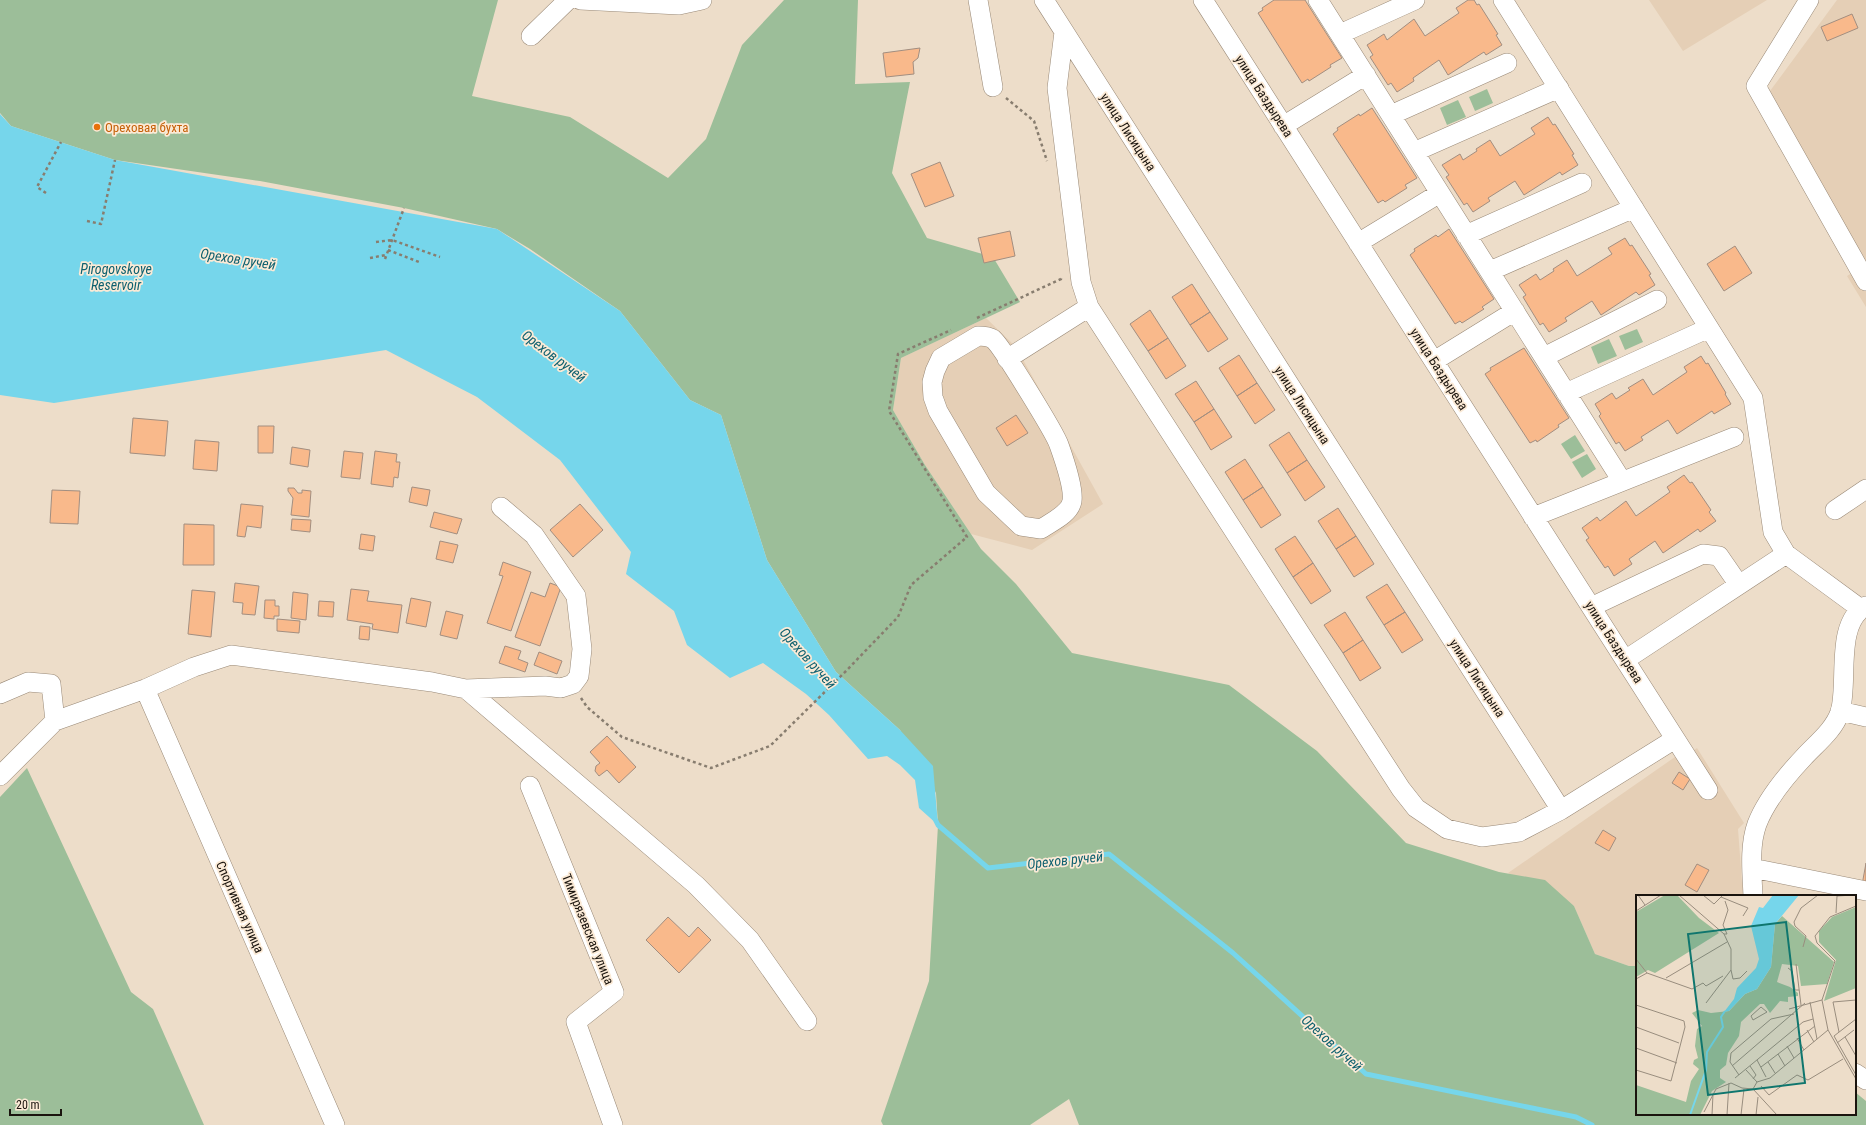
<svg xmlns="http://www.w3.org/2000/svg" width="1866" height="1125" viewBox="0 0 1866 1125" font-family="'Roboto Condensed',sans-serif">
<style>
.built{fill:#e5cfb6}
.green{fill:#9cbe99}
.water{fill:#76d6eb}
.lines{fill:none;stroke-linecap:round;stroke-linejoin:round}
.stream{stroke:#76d6eb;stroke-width:5}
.building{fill:#f9b98b;stroke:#a28e80}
.minor-casing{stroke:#998977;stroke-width:20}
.path{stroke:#887d6f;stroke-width:2.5;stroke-dasharray:3 3;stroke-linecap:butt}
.minor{stroke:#fff;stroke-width:19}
.food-dot{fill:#e8710a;stroke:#fbead6;stroke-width:1.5}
.labels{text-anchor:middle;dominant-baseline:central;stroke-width:3.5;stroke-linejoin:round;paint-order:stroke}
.street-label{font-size:13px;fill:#1a140e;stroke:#fbead6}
.food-label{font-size:13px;fill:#c56008;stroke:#fbead6;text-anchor:start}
.water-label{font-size:14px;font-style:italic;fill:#0e606f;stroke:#fbead6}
.inset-river{fill:none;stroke:#76d6eb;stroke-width:2}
.inset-road{fill:none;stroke:#998d7e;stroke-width:1}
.view{fill:#0f766e;fill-opacity:0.15;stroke:#0f766e;stroke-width:2}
.inset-edge{fill:none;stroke:#1a140e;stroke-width:2}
</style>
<rect width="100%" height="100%" fill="#edddc9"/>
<path class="built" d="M1649,0H1767L1683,51Z
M1837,0H1866V307L1847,276L1863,266L1770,91Z
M986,318L1016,347L1103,504L1032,550L971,534L925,465L893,410L901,358Z
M1697,748L1744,823L1738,829L1743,896H1637V966H1629L1595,954L1574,906L1508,873L1675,757L1678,760Z"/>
<path class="green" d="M0,0H498L472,96L570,117L668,178L706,139L742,45L784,0H858L855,84L910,82L892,173L927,238L993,257L1020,302L901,358L893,410L925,465L981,549L1016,584L1072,653L1229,685L1317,751L1406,843L1499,872L1545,880L1574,906L1595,954L1629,966H1637V1114H1855V1092L1866,1101V1125H1079L1069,1099L1030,1125H883L881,1121L929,981L938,825L936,793L900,730L836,672L767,560L721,415L690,400L620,311L530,249L497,229L404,208L260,181L115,160L11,126L0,113Z
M1487,89L1493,103L1475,111L1469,97Z
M1458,100L1466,117L1447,125L1440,108Z
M1637,329L1643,342L1625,350L1619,336Z
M1609,339L1617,356L1598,364L1591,347Z
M1575,435L1585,451L1571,459L1561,444Z
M1587,454L1596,469L1582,478L1572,462Z
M27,768L131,992L153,1009L204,1125H0V797Z"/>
<path class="water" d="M0,114L11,126L115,160L497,229L620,311L690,400L721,415L767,560L836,672L900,730L933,766L938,825L919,808L915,780L900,765L887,756L868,759L829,715L806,694L763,663L730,678L687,645L674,611L626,574L631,552L560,460L477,397L386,350L54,403L0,395Z"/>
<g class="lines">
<path class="stream" d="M935,819L938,825L988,868L1109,854L1233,953L1366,1074L1576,1117L1592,1125"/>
</g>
<path class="building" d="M1274,0H1305L1342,58L1330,65L1331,67L1309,81L1308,79L1302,83L1258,13L1263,10L1262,8Z
M1468,0H1474L1477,5L1479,4L1498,34L1496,35L1502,45L1486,55L1484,52L1448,75L1439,60L1413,78L1414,81L1397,92L1391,83L1388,85L1370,57L1373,55L1367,45L1384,34L1387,40L1414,19L1425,36L1459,13L1456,8Z
M1852,14L1858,28L1827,41L1821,27Z
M920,48L918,58L913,62L914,74L886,77L883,53Z
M1372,108L1417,178L1405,185L1407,188L1385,202L1383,200L1378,203L1333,134L1338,130L1337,128L1359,114L1360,116Z
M1548,117L1553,125L1555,124L1574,154L1572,155L1578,165L1562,175L1560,172L1524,195L1515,181L1488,198L1490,201L1473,212L1467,203L1464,205L1446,177L1449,175L1442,165L1460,154L1463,160L1477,151L1476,149L1490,140L1500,156L1535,134L1531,128Z
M940,162L954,196L925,207L911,174Z
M1449,229L1494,299L1482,307L1484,309L1462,323L1460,321L1455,324L1410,255L1415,251L1414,249L1436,235L1438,237Z
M1010,231L1015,256L984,263L978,238Z
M1625,238L1630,246L1632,245L1651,274L1649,275L1655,285L1639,295L1636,292L1601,315L1592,301L1565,318L1567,321L1549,332L1543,323L1540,325L1523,297L1526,295L1519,285L1536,274L1540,280L1554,271L1553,269L1567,260L1577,276L1612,254L1608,248Z
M1735,246L1752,273L1724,291L1707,264Z
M1192,284L1210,312L1190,325L1172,297Z
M1150,310L1168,338L1148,351L1130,324Z
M1210,312L1228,339L1208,352L1190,325Z
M1168,338L1186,366L1166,379L1148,351Z
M1524,348L1569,418L1558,425L1559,427L1537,442L1536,440L1530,443L1485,374L1491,370L1490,368Z
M1239,355L1257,383L1237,396L1219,368Z
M1701,356L1706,364L1708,363L1726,393L1725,394L1731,404L1714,414L1712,411L1677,434L1668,420L1641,437L1643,440L1625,451L1619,442L1616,444L1599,416L1601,414L1595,404L1612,393L1616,399L1630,390L1628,388L1643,379L1653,395L1687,372L1684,367Z
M1196,381L1214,409L1194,422L1175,394Z
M1257,383L1275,410L1255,424L1237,396Z
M1214,409L1232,437L1211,450L1194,422Z
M1016,415L1028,433L1007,446L996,428Z
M133,418L168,421L165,456L130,453Z
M258,426H274L273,453H258Z
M1289,432L1307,460L1287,473L1269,445Z
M195,440L219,442L217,471L193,469Z
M292,447L310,450L308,467L290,464Z
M344,451L363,453L360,479L341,477Z
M375,451L397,454L396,462H400L398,478L394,477L393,487L371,484Z
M1245,459L1263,487L1243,500L1225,472Z
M1307,460L1325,487L1305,501L1287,473Z
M1684,475L1690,483L1692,482L1711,510L1709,512L1716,521L1700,532L1698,529L1663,553L1655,541L1629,559L1632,564L1614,576L1608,566L1605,568L1586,540L1589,538L1582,528L1597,517L1600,521L1626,501L1636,516L1670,492L1667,487Z
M412,487L430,490L427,506L409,502Z
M1263,487L1281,515L1261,528L1243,500Z
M288,488H294L298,493H302V490L311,491L309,517L291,515L293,498L288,491Z
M52,490L80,491L78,524L50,523Z
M241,504L263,506L261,528L247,526L245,537L237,536Z
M580,504L603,530L573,557L550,530Z
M1338,508L1356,536L1336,549L1318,521Z
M434,512L462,519L457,534L430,527Z
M292,519L311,520L310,532L291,530Z
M184,524L214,525V565H183Z
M361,534L375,536L373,551L359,549Z
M1295,536L1313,563L1293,577L1275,549Z
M1356,536L1374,564L1354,577L1336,549Z
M440,541L458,545L453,563L436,559Z
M503,562L531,572L511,631L487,623L503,576L499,575Z
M1313,563L1331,591L1311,604L1293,577Z
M235,583L259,586L255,615L242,614L243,603L233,602Z
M550,583L561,587L540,646L515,637L531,592L545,597Z
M1387,584L1405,612L1384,625L1366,597Z
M351,589L369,591L367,601L402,605L398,633L372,629L373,624L347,620Z
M192,590L215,592L211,637L188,634Z
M293,592L308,594L306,620L291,618Z
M411,598L431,602L426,627L406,623Z
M265,600H275V606H279V616H274V619L264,618Z
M319,601L334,602L333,617L318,616Z
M446,611L463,615L457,639L440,635Z
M1345,612L1363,640L1343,653L1324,625Z
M1405,612L1423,640L1402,653L1384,625Z
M277,619L300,621L299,633L277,631Z
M360,626L370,627L369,640L359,639Z
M1363,640L1381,668L1360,681L1343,653Z
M505,646L521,651L518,659L528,663L525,672L499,663Z
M539,652L562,661L557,674L534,665Z
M607,736L636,767L619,783L607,770L599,776L595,771L596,766L600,763L590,752Z
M1679,772L1690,779L1683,790L1672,783Z
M1603,830L1616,838L1609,851L1595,843Z
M1866,863V886L1862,885Z
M1697,864L1709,870L1697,892L1685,885Z
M668,917L689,937L698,927L711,940L679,973L646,940Z"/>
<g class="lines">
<defs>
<path id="minor" d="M580,0L679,5L702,0
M978,0L993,87
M1044,0L1561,810
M1203,0L1708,790
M1318,0L1622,481
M1503,0L1753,398L1773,532L1786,554L1861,609
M1809,0L1756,86L1866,281
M1064,32L1057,88L1081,282L1089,307L1401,789L1416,808L1447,829L1482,837L1519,832L1561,810L1675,739
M1340,34L1415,0
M531,36L568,0
M1391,115L1507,63
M1283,126L1366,75
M1414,152L1559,88
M1466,235L1582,183
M1358,243L1440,193
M1490,271L1634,208
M978,336C983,336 988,336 993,339C1001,345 1055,433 1059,445C1064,459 1074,488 1072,501C1070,514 1051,522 1041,529L1021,526L986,493L938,411L933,397L932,382L935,371L941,358Z
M1544,357L1657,300
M1007,359L1089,307
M1434,361L1515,311
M1566,393L1709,328
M1835,510L1866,489
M1533,517L1734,437
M1591,607L1703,554L1719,556L1739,585
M1625,660L1786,554
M145,689L335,1125
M466,689L545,686L561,688L573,684L579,676L582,649L576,596L534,535L501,507
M0,694L28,682L51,684L55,721
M1840,711L1866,717
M0,776L55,721L145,689L194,667L231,655L432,682L466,689L696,885L750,940L807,1021
M530,786L614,992L576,1022L613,1125
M1752,868L1866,891
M1753,896C1752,873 1749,846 1757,824C1766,801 1788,774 1804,757C1817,743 1834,730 1840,712C1849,683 1834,623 1866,606
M1855,1073L1866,1080"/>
</defs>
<use href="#minor" class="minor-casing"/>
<path class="path" d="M1006,98L1034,121L1047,161
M46,193L37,187L61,142
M87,221L101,224L115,160
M376,242L392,240L440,257
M388,250L419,262
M370,258L386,255
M385,259L404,208
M977,318L1061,279V277
M581,698L587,707L622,737L711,768L770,746L846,671L898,617L911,585L967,537L889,411L898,354L951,330"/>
<use href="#minor" class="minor"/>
</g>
<circle class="food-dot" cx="97" cy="127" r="4"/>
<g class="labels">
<g class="street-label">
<text transform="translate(1264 96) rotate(57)">улица Баздырева</text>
<text transform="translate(1128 132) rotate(57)">улица Лисицына</text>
<text transform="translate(1439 369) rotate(57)">улица Баздырева</text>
<text transform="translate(1302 405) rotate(57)">улица Лисицына</text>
<text transform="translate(1614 642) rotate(57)">улица Баздырева</text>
<text transform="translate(1477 678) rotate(57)">улица Лисицына</text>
<text transform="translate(240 907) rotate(66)">Спортивная улица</text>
<text transform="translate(588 929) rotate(68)">Тимирязевская улица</text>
</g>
<g class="food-label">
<text x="105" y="127">Ореховая бухта</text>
</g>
<g class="water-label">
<text transform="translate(238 259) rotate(9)">Орехов ручей</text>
<text x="116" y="269">Pirogovskoye<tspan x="116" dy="16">Reservoir</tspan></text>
<text transform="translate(554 356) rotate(37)">Орехов ручей</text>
<text transform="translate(808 658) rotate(48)">Орехов ручей</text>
<text transform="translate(1065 860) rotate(-6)">Орехов ручей</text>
<text transform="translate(1332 1043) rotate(42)">Орехов ручей</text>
</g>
</g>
<g transform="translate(1636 895)">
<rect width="220" height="220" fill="#edddc9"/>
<path d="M29,0H41L63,23L83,38L19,78L12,75L0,82V17ZM220,12V93L188,106L200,65L183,47V36L196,22ZM146,21L198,67L191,89L165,91L162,71L146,69L141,87L154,92L162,98V101L152,102V107L144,106L134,118L128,109H124L105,127L103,141L92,158L90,170L84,175V183L90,187L76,196L64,220H0V190L50,207L55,186L63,174L57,169L58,165L62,163L59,151L61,134L66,131L56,118L62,115L75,118L93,116L109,99L121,94L135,72L139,29Z" fill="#9cbe99"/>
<path d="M137,0H163L139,29L135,72L121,94L109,99L93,116L88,117L98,104L101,93L120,73L123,64L115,31L123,12L127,13Z" fill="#76d6eb"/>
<path class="inset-river" d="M54,220L70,175L71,157L87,132L85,122L89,116"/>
<path class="inset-road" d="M2,0L9,10M43,0L88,39L95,54V75L70,108M67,0L78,9L87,0M85,2L112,13L107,21M220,11L194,22L179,41L181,48L199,66L186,105L192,135L220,184M0,16L25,0M200,18L201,1L217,0M88,39H91L87,30L92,15L89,6M167,52L170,41L159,31L158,27L165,13L182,0M0,64L11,78M160,69L165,110M152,73L156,76L159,95H163M95,75L97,84L104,83L111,76M11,78L56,94L67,88L70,91L87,81M30,83L91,47M0,84L11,78M174,107L181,144M0,110L48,126L49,132L35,186L0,175M125,112L131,117L117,125L115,121ZM153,114L186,105M220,124L198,141L220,180M0,132L43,148M171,135L178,147M203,137L197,107L220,105M209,142L220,161M161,143L168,155M201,148L218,135M151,151L158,163M0,153L41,168M142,159L149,171M121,165L130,182M132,167L139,178M96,171L169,108M114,171L120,180L117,184M125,172L179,131M110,175L121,187M103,180L94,167L95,158L135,124L158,119M99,183L167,127L177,124M125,191L133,200L161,180L172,185L207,164M117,194L121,187L134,183L192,135M68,217L80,194L95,188L106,193L117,194L141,220M76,220L77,199M91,220L93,188M105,220L108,194M120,220L122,202"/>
<path class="view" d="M150,27L169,188L72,200L52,39Z"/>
<rect width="220" height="220" class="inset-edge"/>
</g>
<path d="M10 1109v6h51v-6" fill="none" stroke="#1a140e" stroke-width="2"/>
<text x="16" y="1109" font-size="12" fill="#1a140e" stroke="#fbead6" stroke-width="3" paint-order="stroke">20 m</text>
</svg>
